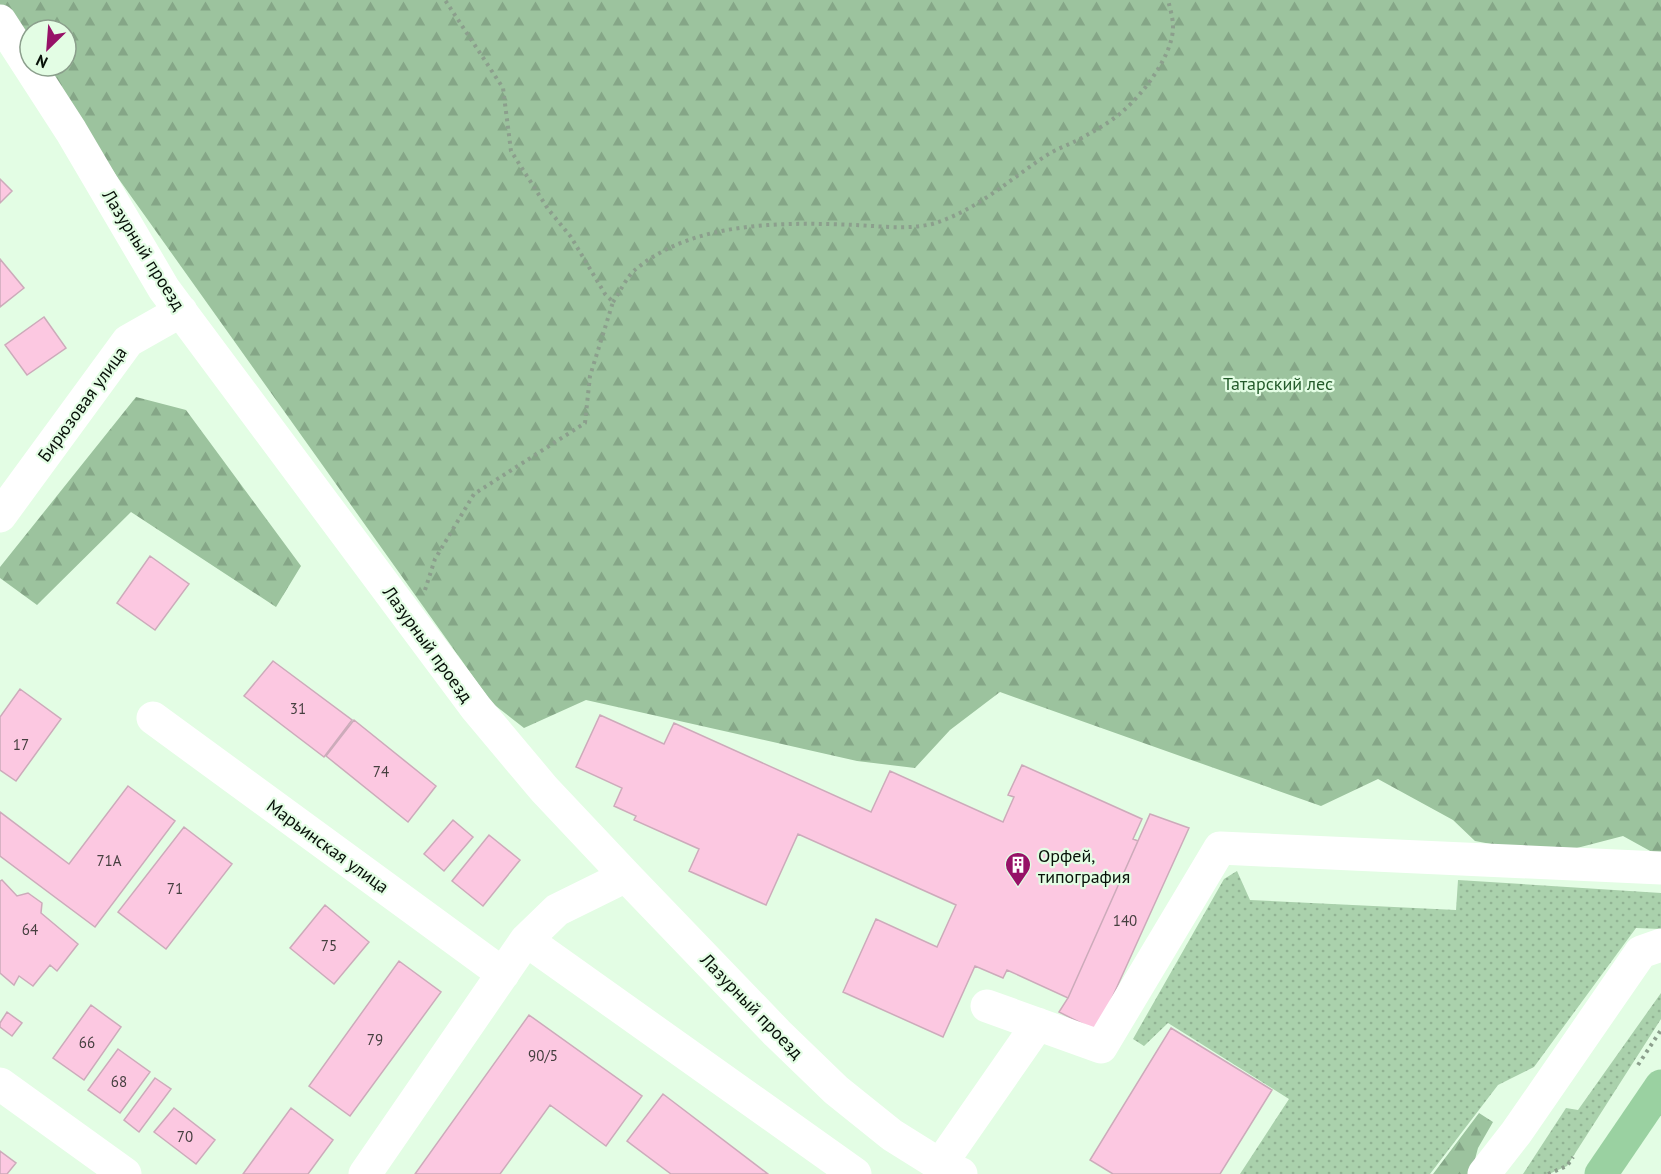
<svg xmlns="http://www.w3.org/2000/svg" width="1661" height="1174" viewBox="0 0 1661 1174" font-family="'PT Sans',sans-serif">
<style>
.grass{fill:url(#grass-dots)}
.forest{fill:url(#forest-firs)}
.building{fill:#fcc8e1;stroke:#ccabba;stroke-width:1.5}
.lines{fill:none;stroke-linecap:round;stroke-linejoin:round}
.path{stroke:#8c9f8d;stroke-width:4;stroke-dasharray:3 4.5;stroke-linecap:butt}
.minor{stroke:#fff;stroke-width:33}
.major{stroke:#9ad1a1;stroke-width:33}
.labels{text-anchor:middle;dominant-baseline:central;stroke-width:4.5;stroke-linejoin:round;paint-order:stroke}
.number-label{font-size:15px;fill:#453f3f}
.street-label{font-size:18px;fill:#081109;stroke:#e3fde4}
.park-label{font-size:18px;fill:#235a2a;stroke:#e3fde4}
.poi-label{font-size:18px;fill:#081109;stroke:#e3fde4;text-anchor:start}
</style>
<defs>
<pattern id="grass-dots" width="8" height="8" patternUnits="userSpaceOnUse" patternTransform="scale(1.5)"><rect width="8" height="8" fill="#aad1ac"/><path d="M2 2h.1M6 6h.1" fill="none" stroke="#91b293" stroke-width="1.8" stroke-linecap="round"/></pattern>
<pattern id="forest-firs" width="22" height="20" patternUnits="userSpaceOnUse" patternTransform="scale(1.5)"><rect width="22" height="20" fill="#9cc39e"/><path d="M5 1l3.5 6h-7zM16 11l3.5 6h-7z" fill="#85a687"/></pattern>
</defs>
<rect width="100%" height="100%" fill="#e3fde4"/>
<path class="grass" d="M1237,871L1250,900L1456,910L1458,880L1661,893V929L1636,928L1534,1067L1498,1085L1430,1174H1240L1289,1099L1168,1023L1144,1046L1133,1039L1224,879Z
M1661,993V1019L1567,1166L1549,1174H1523L1566,1108L1578,1110Z"/>
<path class="forest" d="M0,0H1661V857L1623,836L1550,855L1475,841L1453,820L1378,779L1321,806L1000,692L950,730L915,768L857,761L586,700L524,728L492,703L118,178L42,66H66V30H30V48L0,5Z
M136,397L186,410L301,566L276,607L131,512L37,605L0,578V567Z
M1479,1113L1493,1122L1478,1148L1471,1174H1433Z"/>
<path class="building" d="M0,179L12,191L0,203Z
M0,259L24,288L0,307Z
M44,317L66,348L27,375L5,345Z
M150,556L189,584L155,630L117,603Z
M273,661L352,720L324,757L244,696Z
M20,689L61,719L16,781L0,770V717Z
M600,715L664,744L674,723L871,812L890,771L1003,822L1014,797L1008,795L1022,765L1142,819L1133,839L1138,841L1068,998L1007,970L1003,978L975,966L943,1037L843,992L876,919L937,947L956,905L798,834L766,905L689,871L699,849L634,820L636,816L614,806L622,788L576,767Z
M354,720L436,786L408,822L326,756Z
M128,786L175,821L95,927L0,856V812L69,864Z
M1150,814L1189,828L1097,1031L1059,1012L1068,998Z
M453,820L473,837L444,871L424,854Z
M184,827L232,864L166,949L118,912Z
M489,835L520,860L483,906L452,881Z
M2,880L17,896L28,893L42,903L41,913L78,944L57,971L50,965L33,986L19,976L14,985L0,973V881Z
M325,905L369,942L334,984L290,948Z
M399,961L441,992L350,1116L309,1086Z
M91,1005L121,1027L84,1080L53,1058Z
M7,1012L22,1023L12,1036L0,1027V1023Z
M529,1015L642,1096L606,1146L550,1105L500,1174H415Z
M1171,1028L1272,1090L1220,1174H1113L1090,1160Z
M118,1049L150,1072L120,1113L88,1090Z
M155,1078L171,1089L139,1132L124,1120Z
M663,1094L768,1174H671L627,1141Z
M174,1108L215,1140L196,1164L154,1132Z
M291,1108L333,1140L308,1174H243Z
M0,1151L16,1163L7,1174H0Z"/>
<g class="lines">
<path class="path" d="M613,302C620,292 627,276 636,269C694,221 783,222 855,225C880,226 906,230 932,224C974,212 1008,181 1044,157C1057,148 1072,144 1085,136C1098,129 1112,121 1123,111C1143,94 1173,55 1173,27C1173,18 1170,8 1168,0
M425,590L435,559L474,494L585,423L590,376L613,302L605,294L571,237L548,209L511,151L503,88L445,0
M1638,1065L1661,1030
M1548,1174L1567,1166L1573,1157"/>
<path class="minor" d="M0,21L71,131L164,289L476,708L544,789L626,876L777,1033L836,1090L892,1135L940,1165L961,1174
M0,516L128,341L181,311
M153,718L503,974
M526,940L855,1174
M987,1006L1101,1047L1220,848L1661,868
M0,1084L125,1174
M940,1165L1038,1024
M365,1174L526,940L557,910L626,876
M1484,1174L1516,1133L1641,952L1661,945"/>
<path class="major" d="M1601,1174L1661,1086"/>
</g>
<defs>
<symbol id="building-pin" viewBox="-11 -11 22 30"><path d="M0 17L-7.5 6A9.5 9.5 0 1 1 7.5 6Z" fill="#961167" stroke="#e3fde4"/><path d="M-4-6H4V6H1V3H-1V6H-4ZM-2.5-4.3h1.7v1.8h-1.7ZM.8-4.3h1.7v1.8H.8ZM-2.5-1h1.7V.8h-1.7ZM.8-1h1.7V.8H.8Z" fill="#fff"/></symbol>
</defs>
<g fill-rule="evenodd">
<use href="#building-pin" x="1003" y="850" width="30" height="40"/>
</g>
<g class="labels">
<g class="number-label">
<text x="298" y="708">31</text>
<text x="21" y="744">17</text>
<text x="381" y="771">74</text>
<text x="109" y="860">71А</text>
<text x="175" y="888">71</text>
<text x="1125" y="920">140</text>
<text x="30" y="929">64</text>
<text x="329" y="945">75</text>
<text x="375" y="1039">79</text>
<text x="87" y="1042">66</text>
<text x="543" y="1055">90/5</text>
<text x="119" y="1081">68</text>
<text x="185" y="1136">70</text>
</g>
<g class="street-label">
<text transform="translate(144 250) rotate(58)">Лазурный проезд</text>
<text transform="translate(82 404) rotate(-54)">Бирюзовая улица</text>
<text transform="translate(428 644) rotate(54)">Лазурный проезд</text>
<text transform="translate(328 846) rotate(36)">Марьинская улица</text>
<text transform="translate(752 1006) rotate(46)">Лазурный проезд</text>
</g>
<g class="park-label">
<text x="1278" y="383">Татарский лес</text>
</g>
<g class="poi-label">
<text x="1038" y="855">Орфей,<tspan x="1038" dy="21">типография</tspan></text>
</g>
</g>
<g transform="translate(48 48) rotate(205)"><circle r="28" fill="#e3fde4" stroke="#8b9f8c" stroke-width="1.5"/>
<path d="M0-4.5L10 22L0 15L-10 22Z" fill="#961167"/>
<text y="-9" font-size="16" font-weight="bold" text-anchor="middle" fill="#081109">N</text>
</g>
</svg>
